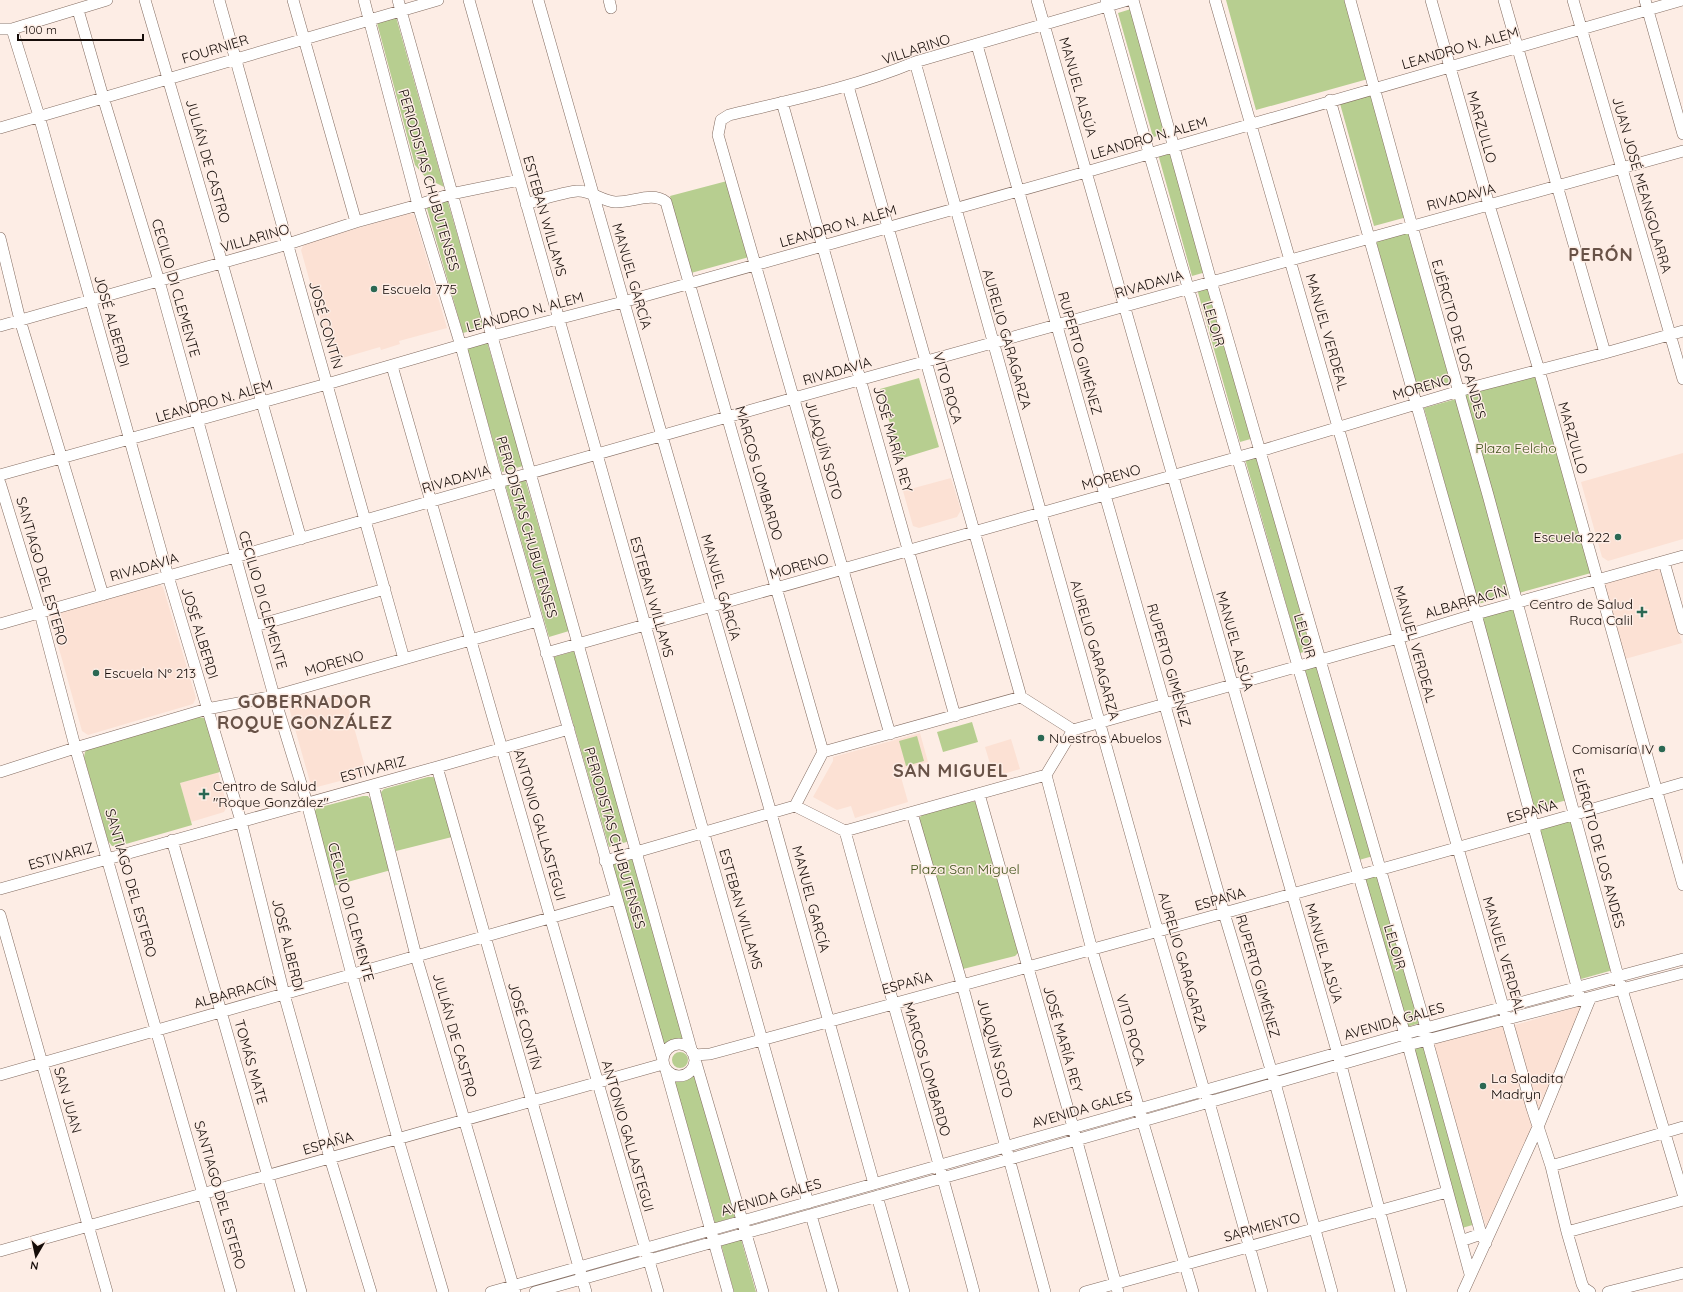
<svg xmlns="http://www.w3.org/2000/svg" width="1683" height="1292" viewBox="0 0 1683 1292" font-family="Quicksand,sans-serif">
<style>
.built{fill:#fce1d4}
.green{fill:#b7ce90}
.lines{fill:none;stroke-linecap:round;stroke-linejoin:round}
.minor-casing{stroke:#836c61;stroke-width:12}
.minor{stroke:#fff;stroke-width:11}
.poi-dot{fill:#2b6853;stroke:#fdede5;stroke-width:1.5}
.labels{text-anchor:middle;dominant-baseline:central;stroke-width:3;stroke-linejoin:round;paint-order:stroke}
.street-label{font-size:14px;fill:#150c08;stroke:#fdede5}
.poi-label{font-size:14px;fill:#150c08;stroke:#fdede5;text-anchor:start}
.park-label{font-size:14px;fill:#41531b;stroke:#fdede5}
.district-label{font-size:18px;font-weight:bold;letter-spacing:1px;fill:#685247;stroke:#fdede5}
</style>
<rect width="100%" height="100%" fill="#fdede5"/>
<path class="built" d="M409,213L414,215L447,328L399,341L400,344L381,350L380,347L332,361L301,250L304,244Z
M1683,453V539L1608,561L1602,557L1581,482Z
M951,478L961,510L957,517L919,528L913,526L903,491Z
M1659,565L1682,643L1625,659L1602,581Z
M158,584L163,587L196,698L193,704L88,735L82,731L51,620L53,613Z
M345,695L367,774L317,787L310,782L288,704Z
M920,733L928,762L899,770L908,802L855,818L851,806L837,810L813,797L833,761V757Z
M1011,739L1020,769L994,777L985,747Z
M218,772L227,806L224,812L191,822L180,783Z
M1590,1003L1539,1125L1512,1026Z
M1503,1024L1533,1129L1486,1227L1432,1043Z"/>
<path class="green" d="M1226,0H1346L1368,79L1256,110Z
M1131,9L1167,134L1153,137L1118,13Z
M396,17L444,187L426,178L415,165L377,23Z
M1372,91L1407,217L1374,226L1339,100Z
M1172,150L1206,272L1192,276L1158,154Z
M727,181L749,257L691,273L670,196Z
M447,199L484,327L463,333L426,205Z
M1409,232L1451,383L1418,392L1376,241Z
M1210,285L1254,438L1240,442L1197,289Z
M486,338L523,466L502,472L465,343Z
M1535,375L1591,573L1519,593L1463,395Z
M919,378L939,447L900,459L880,389Z
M1456,399L1510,595L1478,604L1424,408Z
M1258,456L1314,649L1300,653L1245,459Z
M525,479L569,631L549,637L505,484Z
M1513,608L1567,800L1534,809L1481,617Z
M575,651L630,841L609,847L554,657Z
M1318,663L1373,856L1359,860L1304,667Z
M199,717L204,718L206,722L220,772L180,783L192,825L119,846H112L108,841L84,757L85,752L88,748Z
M972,722L978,742L943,752L937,732Z
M917,736L924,761L906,766L899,741Z
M428,777H433L437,779L452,837L396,851L381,792L384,789Z
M363,796H368L371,800L391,870L333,886L314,812L317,808Z
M968,801L975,802L978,807L1018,949V953L1015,956L963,969L961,965L920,822V817L924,814Z
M1572,819L1613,970L1581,979L1539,828Z
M632,857L686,1041H674L665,1047L612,863Z
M1379,876L1420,1023L1407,1027L1365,879Z
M1425,1045L1476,1224L1462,1228L1411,1049Z
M672 1060a8 8 0 1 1 16 0a8 8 0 1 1-16 0Z
M695,1073L735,1217L715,1223L674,1079H685Z
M741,1239L756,1292H734L721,1244Z"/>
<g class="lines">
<defs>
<path id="minor" d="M145,0L222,263L301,539
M219,0L404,659
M293,0L356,222
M364,0L418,205L461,346L498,482L663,1060
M398,0L692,1052
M469,0L808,1203
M538,0L662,436L771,813L874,1184
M609,0L611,8
M1037,0L1341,1065L1401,1292
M1106,0L1149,153L1408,1045L1470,1274
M1133,0L1211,281L1426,1028L1427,1040L1481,1234L1486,1243
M1215,0L1338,427L1532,1108L1551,1166L1567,1232L1582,1284L1584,1288L1590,1292
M1350,0L1412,226L1488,495L1618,976L1683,1194
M1431,0L1489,205L1539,370L1683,885
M1504,0L1605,353
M1573,0L1683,379
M1645,0L1683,134
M78,10L103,97L159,281L274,696L307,803L352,975L398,1139L443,1292
M0,29H12L107,0
M12,29L39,116L168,576L241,821L284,994L330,1158L371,1292
M977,45L1224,913L1275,1083L1332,1292
M915,62L1158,932L1204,1090L1209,1102L1262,1292
M848,86L1021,697
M1330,100L1476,614L1579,994
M782,102L955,716
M0,128L438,0
M526,204C542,199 560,193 577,191C590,190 602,201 615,202C632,203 652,191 666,202L823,752
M0,238L20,320L103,595
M0,326L288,244L356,222L418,205L451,194L519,180
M392,366L658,1292
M0,475L327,384L492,336L623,302L1086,172L1682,0
M0,483L40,613L76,750L231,1292
M1664,562L1683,629
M0,624L794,398L1683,151
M255,626L385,589
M546,653L1260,451L1466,389L1605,353L1683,331
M1073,730L1398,638L1476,614L1683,556
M890,734L718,135L721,120L729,115C792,100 855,87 915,62L1128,0
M437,767L586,1292
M0,772L75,748L207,709L274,696L537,621
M1046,775L1092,950L1193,1292
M373,785L416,956L515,1292
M979,794L1073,1127L1118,1292
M795,806L823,752L1021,697L1073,730
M795,806L845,831L1046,775L1073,730
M912,813L962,984L1045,1292
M845,831C887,985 933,1138 974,1292
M172,840L301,1292
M605,861L795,806
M0,889L437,767L569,729
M0,915L107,1292
M663 1060a16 16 0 1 1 32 0a16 16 0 1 1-32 0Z
M694,1055L710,1054C1035,965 1360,877 1683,783
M694,1056L763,1292
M666,1070L728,1292
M0,1075L616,899
M1551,1166L1683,1127
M877,1196L904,1292
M811,1215L833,1292
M1567,1232L1683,1200
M1461,1241L1481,1234
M0,1251L663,1064
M491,1292L1426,1028L1683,959
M535,1292L1010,1159L1408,1045L1683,973
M1085,1292L1447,1192
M1463,1292L1538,1127L1590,999
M1608,1292L1683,1273"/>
</defs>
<use href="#minor" class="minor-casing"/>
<use href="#minor" class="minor"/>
</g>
<g class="poi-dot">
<circle cx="374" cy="289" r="4"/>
<circle cx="1618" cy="537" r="4"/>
<path d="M1640 606h4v4h4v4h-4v4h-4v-4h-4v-4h4z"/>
<circle cx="96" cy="673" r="4"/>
<circle cx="1041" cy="738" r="4"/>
<circle cx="1662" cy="749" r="4"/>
<path d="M202 788h4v4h4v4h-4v4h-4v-4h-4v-4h4z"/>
<circle cx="1483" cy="1086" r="4"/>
</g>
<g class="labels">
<g class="street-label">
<text transform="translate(1460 48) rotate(-16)">LEANDRO N. ALEM</text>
<text transform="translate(215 49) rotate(-17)">FOURNIER</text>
<text transform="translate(916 49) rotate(-18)">VILLARINO</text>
<text transform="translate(1078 87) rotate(74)">MANUEL ALSÚA</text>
<text transform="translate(1482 127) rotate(74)">MARZULLO</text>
<text transform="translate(1149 138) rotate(-16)">LEANDRO N. ALEM</text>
<text transform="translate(208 161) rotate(74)">JULIÁN DE CASTRO</text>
<text transform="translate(429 180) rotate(74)">PERIODISTAS CHUBUTENSES</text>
<text transform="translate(1642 185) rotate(74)">JUAN JOSÉ MEANGOLARRA</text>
<text transform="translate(1461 197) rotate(-15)">RIVADAVIA</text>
<text transform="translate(545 216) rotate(74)">ESTEBAN WILLAMS</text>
<text transform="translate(838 226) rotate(-16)">LEANDRO N. ALEM</text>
<text transform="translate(255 238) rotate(-16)">VILLARINO</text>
<text transform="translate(632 276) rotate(74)">MANUEL GARCÍA</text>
<text transform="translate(1149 284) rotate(-16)">RIVADAVIA</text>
<text transform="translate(176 288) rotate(74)">CECILIO DI CLEMENTE</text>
<text transform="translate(525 312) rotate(-15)">LEANDRO N. ALEM</text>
<text transform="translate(112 321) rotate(74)">JOSÉ ALBERDI</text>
<text transform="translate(1214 324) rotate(74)">LELOIR</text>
<text transform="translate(326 325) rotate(74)">JOSÉ CONTÍN</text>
<text transform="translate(1327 332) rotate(74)">MANUEL VERDEAL</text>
<text transform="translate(1007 339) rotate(74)">AURELIO GARAGARZA</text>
<text transform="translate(1459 339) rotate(74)">EJÉRCITO DE LOS ANDES</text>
<text transform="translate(1080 353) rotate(74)">RUPERTO GIMÉNEZ</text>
<text transform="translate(837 371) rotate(-16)">RIVADAVIA</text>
<text transform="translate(1422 387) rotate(-16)">MORENO</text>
<text transform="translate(948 388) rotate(74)">VITO ROCA</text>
<text transform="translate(214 401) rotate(-16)">LEANDRO N. ALEM</text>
<text transform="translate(1573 438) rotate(74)">MARZULLO</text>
<text transform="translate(893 439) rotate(74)">JOSÉ MARÍA REY</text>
<text transform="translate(824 450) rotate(74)">JUAQUÍN SOTO</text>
<text transform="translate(759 473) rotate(74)">MARCOS LOMBARDO</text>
<text transform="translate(1111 477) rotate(-16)">MORENO</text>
<text transform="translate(456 479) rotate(-16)">RIVADAVIA</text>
<text transform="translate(527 527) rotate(74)">PERIODISTAS CHUBUTENSES</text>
<text transform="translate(799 566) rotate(-16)">MORENO</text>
<text transform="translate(144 567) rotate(-16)">RIVADAVIA</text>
<text transform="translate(42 571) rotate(74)">SANTIAGO DEL ESTERO</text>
<text transform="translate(721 587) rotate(74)">MANUEL GARCÍA</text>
<text transform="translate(652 597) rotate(74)">ESTEBAN WILLAMS</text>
<text transform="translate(263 600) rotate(74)">CECILIO DI CLEMENTE</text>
<text transform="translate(1466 602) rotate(-16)">ALBARRACÍN</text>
<text transform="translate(200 633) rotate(73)">JOSÉ ALBERDI</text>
<text transform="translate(1305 636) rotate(74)">LELOIR</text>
<text transform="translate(1235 641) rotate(74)">MANUEL ALSÚA</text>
<text transform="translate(1415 644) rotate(74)">MANUEL VERDEAL</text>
<text transform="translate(1095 650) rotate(74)">AURELIO GARAGARZA</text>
<text transform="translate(334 663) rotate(-16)">MORENO</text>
<text transform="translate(1169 665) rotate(74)">RUPERTO GIMÉNEZ</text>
<text transform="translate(373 769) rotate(-15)">ESTIVARIZ</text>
<text transform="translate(1532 811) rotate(-16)">ESPAÑA</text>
<text transform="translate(540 825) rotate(74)">ANTONIO GALLASTEGUI</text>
<text transform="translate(615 838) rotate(74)">PERIODISTAS CHUBUTENSES</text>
<text transform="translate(1599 848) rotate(75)">EJÉRCITO DE LOS ANDES</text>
<text transform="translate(61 856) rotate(-16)">ESTIVARIZ</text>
<text transform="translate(131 883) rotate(74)">SANTIAGO DEL ESTERO</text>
<text transform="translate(811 899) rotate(75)">MANUEL GARCÍA</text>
<text transform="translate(1220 899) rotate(-16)">ESPAÑA</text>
<text transform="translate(741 909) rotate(74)">ESTEBAN WILLAMS</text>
<text transform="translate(351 912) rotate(75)">CECILIO DI CLEMENTE</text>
<text transform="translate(288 945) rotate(76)">JOSÉ ALBERDI</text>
<text transform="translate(1395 947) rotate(74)">LELOIR</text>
<text transform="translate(1324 953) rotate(74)">MANUEL ALSÚA</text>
<text transform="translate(1504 955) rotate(74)">MANUEL VERDEAL</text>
<text transform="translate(1183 962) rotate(74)">AURELIO GARAGARZA</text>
<text transform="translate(1258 976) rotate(74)">RUPERTO GIMÉNEZ</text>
<text transform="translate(907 983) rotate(-15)">ESPAÑA</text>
<text transform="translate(235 992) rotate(-16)">ALBARRACÍN</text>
<text transform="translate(1394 1021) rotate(-16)">AVENIDA GALES</text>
<text transform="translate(525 1026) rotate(74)">JOSÉ CONTÍN</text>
<text transform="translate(1131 1030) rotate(74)">VITO ROCA</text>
<text transform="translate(455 1035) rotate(74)">JULIÁN DE CASTRO</text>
<text transform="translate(1063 1039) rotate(74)">JOSÉ MARÍA REY</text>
<text transform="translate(995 1048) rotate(75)">JUAQUÍN SOTO</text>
<text transform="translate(251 1062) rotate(74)">TOMÁS MATE</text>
<text transform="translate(927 1069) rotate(74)">MARCOS LOMBARDO</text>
<text transform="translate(68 1100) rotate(74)">SAN JUAN</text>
<text transform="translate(1082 1109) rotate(-16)">AVENIDA GALES</text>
<text transform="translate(628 1136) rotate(74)">ANTONIO GALLASTEGUI</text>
<text transform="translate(328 1143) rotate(-16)">ESPAÑA</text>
<text transform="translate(220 1195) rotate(74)">SANTIAGO DEL ESTERO</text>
<text transform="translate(771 1197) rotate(-16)">AVENIDA GALES</text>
<text transform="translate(1262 1227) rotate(-15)">SARMIENTO</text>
</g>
<g class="poi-label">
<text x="382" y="289">Escuela 775</text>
<text x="1610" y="537" text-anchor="end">Escuela 222</text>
<text x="1633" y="604" text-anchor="end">Centro de Salud<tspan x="1633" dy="16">Ruca Calil</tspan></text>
<text x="104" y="673">Escuela N° 213</text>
<text x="1049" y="738">Nuestros Abuelos</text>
<text x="1654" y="749" text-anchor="end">Comisaría IV</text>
<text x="213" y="786">Centro de Salud<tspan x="213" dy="16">"Roque González"</tspan></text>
<text x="1491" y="1078">La Saladita<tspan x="1491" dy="16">Madryn</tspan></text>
</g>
<g class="park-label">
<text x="1516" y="448">Plaza Felcho</text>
<text x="965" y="869">Plaza San Miguel</text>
</g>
<g class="district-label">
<text x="1601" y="254">PERÓN</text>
<text x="305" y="701">GOBERNADOR<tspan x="305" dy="21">ROQUE GONZÁLEZ</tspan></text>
<text x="951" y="770">SAN MIGUEL</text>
</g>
</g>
<g transform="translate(36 1256) rotate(189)" stroke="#fdede5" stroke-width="3" paint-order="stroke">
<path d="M0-3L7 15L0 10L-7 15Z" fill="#150c08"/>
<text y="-6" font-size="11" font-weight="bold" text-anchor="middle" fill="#150c08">N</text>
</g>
<path d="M18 34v6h125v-6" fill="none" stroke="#150c08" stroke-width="2"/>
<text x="24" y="34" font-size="12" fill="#150c08" stroke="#fdede5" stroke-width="3" paint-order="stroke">100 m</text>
</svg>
